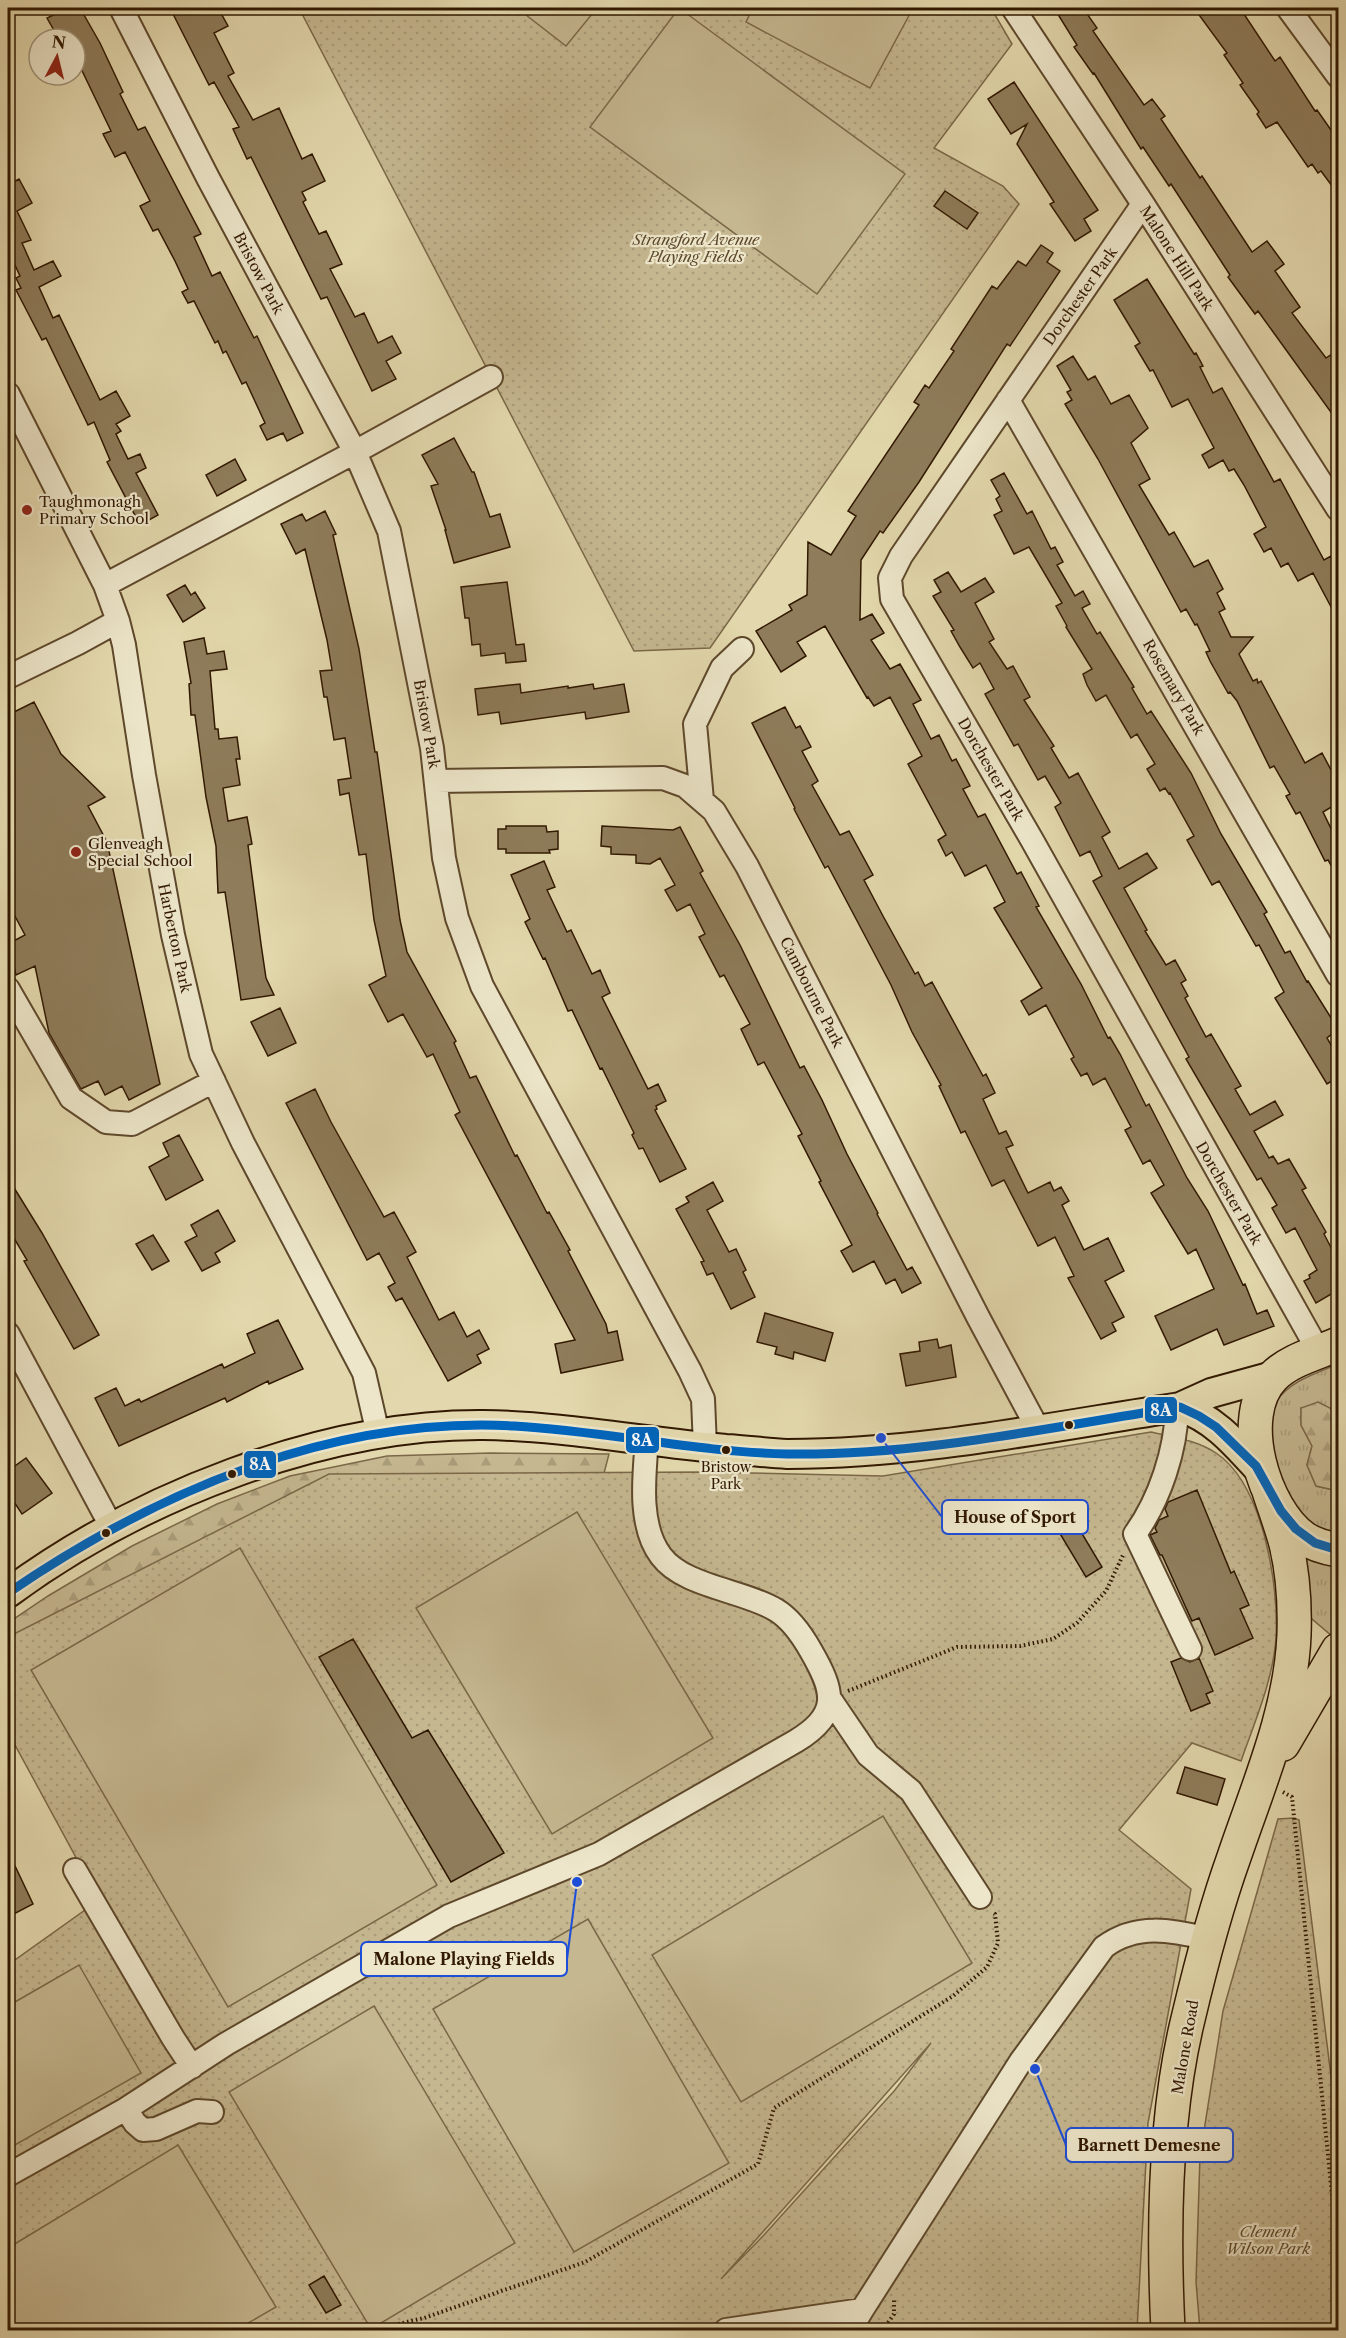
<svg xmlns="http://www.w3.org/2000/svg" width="1346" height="2338" viewBox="0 0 1346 2338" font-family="'Libre Caslon Text',serif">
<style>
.grass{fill:url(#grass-tufts);stroke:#7b6848;stroke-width:1.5}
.forest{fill:url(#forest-firs);stroke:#7b6848;stroke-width:1.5}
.park{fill:url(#park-dots);stroke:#7b6848;stroke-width:1.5;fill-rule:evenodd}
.pitch{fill:#c5b790;stroke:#7b6848;stroke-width:1.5}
.building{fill:#8e7c5a;stroke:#311800;stroke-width:1.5}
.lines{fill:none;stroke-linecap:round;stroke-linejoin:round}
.minor-casing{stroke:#5e482b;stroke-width:26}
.major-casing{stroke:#311800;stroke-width:32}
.highway-casing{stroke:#311800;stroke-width:36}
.path{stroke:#311800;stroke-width:4;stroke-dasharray:1.5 3;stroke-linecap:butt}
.minor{stroke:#ede6ca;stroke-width:22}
.major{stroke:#e3d8ad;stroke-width:28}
.highway{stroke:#e3d8ad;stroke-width:33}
.bus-1-casing{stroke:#ede6ca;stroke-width:14}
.bus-1{stroke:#0065bd;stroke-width:9}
.poi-dot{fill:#8f2418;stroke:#ede6ca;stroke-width:2}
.bus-dot{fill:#311800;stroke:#ede6ca;stroke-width:2}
.labels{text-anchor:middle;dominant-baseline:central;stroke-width:4.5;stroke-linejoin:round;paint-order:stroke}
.bus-label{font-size:14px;fill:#311800;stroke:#ede6ca}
.park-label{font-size:15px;font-style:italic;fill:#5d482b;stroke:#ede6ca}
.street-label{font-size:15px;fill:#311800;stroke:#ede6ca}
.poi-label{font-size:15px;fill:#311800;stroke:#ede6ca;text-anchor:start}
.leader{fill:none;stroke:#1d4ed8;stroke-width:2}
.callout-dot{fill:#1d4ed8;stroke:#ede6ca;stroke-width:2}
.callout{fill:#ede6ca;stroke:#1d4ed8;stroke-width:2}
.callout-label{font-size:16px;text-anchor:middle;font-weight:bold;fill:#311800}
.line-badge{stroke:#ede6ca;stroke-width:2}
.badge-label{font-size:16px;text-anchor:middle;font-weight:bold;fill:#fff}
</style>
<defs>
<pattern id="grass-tufts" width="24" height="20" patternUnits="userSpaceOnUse" patternTransform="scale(1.5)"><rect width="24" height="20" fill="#c5b790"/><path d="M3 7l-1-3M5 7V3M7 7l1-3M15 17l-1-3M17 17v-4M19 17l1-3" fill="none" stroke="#aa9d7a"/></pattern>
<pattern id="forest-firs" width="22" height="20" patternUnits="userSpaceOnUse" patternTransform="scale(1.5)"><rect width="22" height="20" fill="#c5b790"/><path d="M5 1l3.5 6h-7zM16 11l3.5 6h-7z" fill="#aa9d7a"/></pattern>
<pattern id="park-dots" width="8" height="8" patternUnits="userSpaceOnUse" patternTransform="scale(1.5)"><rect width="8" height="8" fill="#c5b790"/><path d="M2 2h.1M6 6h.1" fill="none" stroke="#aa9d7a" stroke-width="1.8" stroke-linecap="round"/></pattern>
</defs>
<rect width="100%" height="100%" fill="#e3d8ad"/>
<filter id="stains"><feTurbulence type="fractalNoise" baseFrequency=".00333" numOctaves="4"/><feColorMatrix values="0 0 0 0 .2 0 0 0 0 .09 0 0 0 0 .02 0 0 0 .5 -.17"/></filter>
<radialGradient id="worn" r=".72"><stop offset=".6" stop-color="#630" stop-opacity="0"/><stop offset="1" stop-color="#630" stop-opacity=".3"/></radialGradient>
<path class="grass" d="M1338,1364V1418L1330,1408H1301V1425L1312,1446L1307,1465L1316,1486L1338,1491V1535C1327,1533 1314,1529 1305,1520C1294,1509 1271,1458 1268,1441C1265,1427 1269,1414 1276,1402C1289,1381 1317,1373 1338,1364Z
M1299,1554L1338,1566V1625L1332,1636L1305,1613Z"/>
<path class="forest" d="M1318,1402L1330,1408L1338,1418V1491L1316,1486L1307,1465L1312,1446L1301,1425V1408Z
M490,1453L609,1454L601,1485L8,1673V1623L48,1596L132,1546L217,1504L290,1476L387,1456Z"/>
<path class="park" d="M299,8H991L1012,44L934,148L1003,186L1019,204L710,648L634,651Z
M1151,1432C1172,1437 1197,1440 1216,1453C1263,1484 1279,1585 1276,1638C1273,1680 1255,1721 1241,1761L1192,1743L1119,1830L1191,1889L1148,2123L1137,2330H8V1965L99,1900L8,1732V1637L329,1474L703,1472L883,1476ZM931,2043L895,2090L763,2236L721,2279Z
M1294,1818L1299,1820L1338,2132V2330H1200L1196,2282L1200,2156L1223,2011L1278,1819Z"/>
<path class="pitch" d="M517,8H597L566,46Z
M679,8L905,174L817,294L590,127Z
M753,8H913L870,88L746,22Z
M577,1512L713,1738L552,1834L416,1608Z
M240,1548L437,1885L228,2007L31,1670Z
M883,1816L972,1963L741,2102L652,1955Z
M588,1919L729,2163L574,2252L433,2009Z
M79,1965L141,2073L8,2149V2006Z
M374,2006L515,2243L371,2329L229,2092Z
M178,2145L276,2307L236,2330H8V2248Z"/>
<path class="building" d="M68,8H80L100,43L123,92L120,94L138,130L145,127L201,234L194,237L212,276L220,272L254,338L257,336L303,433L287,441L283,433L267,440L260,426L265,423L246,382L242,384L226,351L223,353L218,341L215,343L194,301L188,303L182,292L188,289L175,261L158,229L153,231L140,206L150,201L125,152L115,157L103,134L111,131L75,56V39H59L47,18Z
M170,8H201L204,13L218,8L228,26L214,33L234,73L228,76L253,120L279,108L302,159L312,154L325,181L302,192L306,200L303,202L319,234L326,231L342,264L330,269L355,317L364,313L378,343L392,336L401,353L386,361L396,379L372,391L327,297L321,299L251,157L247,159L233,129L239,127L214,82L209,85Z
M1054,8H1083L1097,28L1093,31L1144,105L1152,99L1165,116L1161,119L1200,178L1202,176L1252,252L1267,241L1284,264L1275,271L1300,307L1292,313L1326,358L1338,350V422L1258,311L1255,314L1228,277L1230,275L1171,184L1169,186L1143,147L1141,149L1094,73L1093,74L1074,47L1077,45Z
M1194,8H1240L1275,61L1280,57L1315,111L1317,110L1338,140V194L1321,171L1318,173L1312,164L1308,167L1277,122L1266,128L1257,114L1259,112L1240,85L1243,83L1224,55L1227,53Z
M1014,82L1098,210L1084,219L1091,231L1075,241L1050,204L1054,202L1017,144L1027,124L1011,134L988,99Z
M19,179L32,203L17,211L31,240L22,243L34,270L53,261L61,276L39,287L53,318L59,315L100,400L116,391L130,416L116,424L121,431L116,434L128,459L140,454L146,468L136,473L158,515L140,525L107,462L110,460L94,422L88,425L46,338L42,340L16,290L21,288L16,278L20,276L8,250V185Z
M945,191L978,213L967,229L934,206Z
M1041,245L1053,253L1047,262L1060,271L1010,346L1007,344L919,482L883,533L880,531L861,560L860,620L872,614L884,633L871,640L890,669L900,664L921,700L913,704L931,739L939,735L952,761L956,759L970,786L963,789L978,817L985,814L1017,874L1021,872L1039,906L1036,907L1081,984L1108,1038L1110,1037L1120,1054L1146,1106L1149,1104L1187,1178L1208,1211L1243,1285L1245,1284L1257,1314L1267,1310L1274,1326L1224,1345L1217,1329L1171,1350L1155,1316L1214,1289L1196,1249L1188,1254L1151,1193L1164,1185L1150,1160L1143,1164L1125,1130L1131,1127L1105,1078L1093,1085L1087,1073L1081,1076L1071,1059L1074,1057L1046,1005L1029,1015L1021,1001L1042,988L994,908L1005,902L986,865L965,876L952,852L946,856L938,840L946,835L908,764L922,756L890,697L874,706L868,697L867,698L825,626L797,642L806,656L781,672L756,631L792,610L789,605L807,595L808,542L831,555L856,516L848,511L919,405L914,402L925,385L929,388L954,351L951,349L992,286L997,289L1018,261L1026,266Z
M1147,279L1194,354L1196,353L1203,366L1200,367L1213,393L1222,388L1274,482L1280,479L1324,560L1331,556L1338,571V620L1313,573L1298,581L1288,563L1281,567L1271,548L1264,552L1254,534L1266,527L1244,485L1234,469L1229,471L1223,460L1209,468L1202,455L1214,448L1188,399L1172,407L1153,370L1150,371L1135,346L1140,343L1114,300Z
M1073,356L1088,380L1095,376L1111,404L1129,395L1148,428L1131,443L1150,479L1139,485L1169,535L1174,532L1194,567L1208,560L1223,589L1217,593L1225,609L1219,612L1231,637H1253L1239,654L1253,681L1257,679L1258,683L1261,681L1305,763L1322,753L1338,783V803L1323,812L1338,843V878L1328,860L1325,861L1300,812L1296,814L1286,796L1290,794L1274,766L1270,768L1237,701L1230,692L1228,693L1210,661L1206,652L1210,651L1197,624L1195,625L1186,609L1181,612L1098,459L1065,404L1072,400L1067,392L1071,390L1057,366Z
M454,438L472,472H474L490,517L500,514L510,547L454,563L445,530H446L431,486L438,484L422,455Z
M235,459L246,480L217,496L206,475Z
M1004,473L1027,514L1032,511L1051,549L1055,547L1063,562L1057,565L1075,596L1083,591L1090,604L1082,608L1097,634L1100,632L1134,687L1132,688L1147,714L1151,711L1191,773L1221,834L1267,912L1264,914L1285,953L1290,951L1307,982L1308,981L1338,1029L1327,1038L1338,1057V1077L1327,1084L1275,998L1284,992L1259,945L1256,946L1219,881L1212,885L1187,840L1194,836L1170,793L1169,794L1165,788L1160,791L1147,769L1155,764L1137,734L1131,738L1106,695L1096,701L1087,685L1083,674L1092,669L1066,627L1067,626L1056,606L1062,603L1029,547L1014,554L994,515L1002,511L996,499L1000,496L991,480Z
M325,511L336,534L333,535L359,649L375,752H377L400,920L407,952L456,1041L454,1043L470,1078L476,1076L515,1156L517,1155L547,1213L549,1212L570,1250L568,1251L606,1324L608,1333L617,1331L623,1360L561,1373L555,1344L575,1340L455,1115L460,1112L433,1054L427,1057L403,1014L388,1022L369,985L386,976L374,920L366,854L359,855L349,793L340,795L338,780L351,778L345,738L334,740L327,697H324L320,671L332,670L327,640L305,549L296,554L281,524L302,514L306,521Z
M948,572L961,592L985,578L994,592L975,603L994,639L989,642L1007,669L1013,666L1030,697L1024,700L1054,746L1051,748L1069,778L1078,773L1110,832L1102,837L1119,869L1147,853L1157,868L1124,888L1147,930L1145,931L1166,965L1175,960L1186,980L1181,983L1188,996L1185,998L1206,1037L1211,1034L1241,1086L1235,1089L1250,1115L1275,1101L1283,1115L1254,1131L1269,1158L1273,1156L1278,1164L1289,1159L1306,1188L1302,1190L1326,1232L1324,1234L1338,1261V1290L1316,1303L1304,1281L1310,1278L1309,1275L1317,1270L1295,1228L1286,1233L1272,1208L1277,1205L1261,1178L1257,1180L1186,1059L1189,1057L1093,881L1102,876L1090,851L1080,856L1055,807L1061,803L1045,776L1038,780L1018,744L1014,746L985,694L994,689L980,663L973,668L960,647L951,631L954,630L933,596L941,592L934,580Z
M507,582L516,645L524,644L526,661L506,663L505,653L481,656L480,644L472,645L469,618H465L461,587Z
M185,585L191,595L195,592L205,608L183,622L167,595Z
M204,638L207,654L224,651L227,669L210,671L215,729H218L219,739L237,737L240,759H236L240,785L223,788L228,821L247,817L252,844L248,845L261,944L266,978L274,995L241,1000L225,892L218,893L216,846L206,797L195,715H191L189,684L191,683L184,642Z
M520,684L521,693L568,686V688L593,684L594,689L624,684L629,712L586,719L585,712L501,724L499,712L478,715L475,689Z
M34,702L61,754L105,797L88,806L107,842L160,1084L129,1100L122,1086L105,1095L98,1081L81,1089L49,1033L35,966L16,975L8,944L25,935L8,903V715Z
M785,707L796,728L800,726L811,747L802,751L818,781L812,785L840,835L849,831L873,875L864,880L883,916L915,974L918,972L925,986L932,982L983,1076L986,1074L995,1093L983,1099L999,1134L1006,1131L1013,1145L1006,1148L1028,1193L1050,1182L1054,1191L1061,1187L1069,1201L1062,1205L1084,1250L1108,1238L1124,1271L1105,1281L1124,1317L1112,1323L1116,1331L1101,1339L1068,1278L1074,1276L1055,1237L1038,1246L1004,1180L992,1186L965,1131L961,1133L939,1086L941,1085L912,1032L891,985L828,866L825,868L794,809L795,808L752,723Z
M506,826H546L547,832L558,831V849L549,850L550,853H506V849H498V829H506Z
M602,826L673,830L680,827L703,871L700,873L740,945L800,1068L804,1066L822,1100L847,1154L878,1213L877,1214L907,1270L912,1267L921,1283L902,1293L895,1279L886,1284L874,1261L853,1272L841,1251L852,1245L819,1182L821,1181L798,1136L802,1134L764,1062L758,1065L741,1029L750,1024L724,975L720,977L699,937L705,934L690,904L677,911L665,890L675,885L660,858L650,864L636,863V855L611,854V847L601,846Z
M544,861L555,887L547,890L567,932L571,930L592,974L600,970L610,993L602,997L648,1089L658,1084L666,1101L656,1106L657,1109L655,1110L686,1169L660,1182L643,1148L639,1149L632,1135L634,1133L602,1068L600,1069L572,1010L568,1011L545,958L543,959L525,922L530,919L511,875Z
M280,1008L296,1043L268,1056L251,1022Z
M315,1089L331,1122L384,1217L394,1212L416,1252L407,1257L439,1320L454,1312L467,1337L479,1330L489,1349L477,1355L481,1363L448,1381L402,1298L396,1301L388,1287L395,1283L379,1253L367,1260L286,1103Z
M179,1135L203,1180L166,1200L149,1167L169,1156L163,1143Z
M8,1178L42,1233L99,1335L74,1349L24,1261L27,1260L8,1228Z
M713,1182L723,1201L707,1210L729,1252L736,1249L746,1270L743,1272L755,1297L731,1309L713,1273L707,1275L701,1262L704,1261L676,1209L689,1202L686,1197Z
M218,1210L235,1241L215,1253L220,1262L202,1271L185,1242L197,1236L191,1225Z
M153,1235L169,1261L152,1270L136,1244Z
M765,1313L833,1333L825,1361L794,1352L793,1359L775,1354L777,1347L757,1342Z
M278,1320L303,1369L269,1384L268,1381L227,1402L225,1398L119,1446L95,1398L116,1388L125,1406L139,1399L141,1402L222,1364L224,1368L255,1353L247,1334Z
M937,1339L939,1348L951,1345L956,1377L906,1386L900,1354L920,1351L919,1342Z
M26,1458L52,1493L22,1514L8,1493V1471Z
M1197,1490L1231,1573L1234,1571L1249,1605L1240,1609L1253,1638L1215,1655L1199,1618L1192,1621L1162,1555H1160L1150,1535L1157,1532L1155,1528L1159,1520L1168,1516L1165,1509L1168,1502Z
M1075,1522L1102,1567L1086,1577L1059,1532Z
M353,1639L412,1738L428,1730L504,1853L451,1882L319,1657Z
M1181,1658L1190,1662L1199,1658L1213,1691L1206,1694L1210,1703L1191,1711L1171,1662Z
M1185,1767L1225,1779L1217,1805L1177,1793Z
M8,1851L33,1904L8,1917Z
M324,2276L341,2305L326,2313L309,2285Z"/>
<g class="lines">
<defs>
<path id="minor" d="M121,8L208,178L355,452L389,531L432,748L444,858L457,918L482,986L690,1371L703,1399L705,1447
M1013,8L1143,204L1338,509
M1288,8L1338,76
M1143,204L901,556L890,578L892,599L1032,840L1319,1352
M8,394L105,585L118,621L124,645L144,775L173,935L201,1054L243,1143L364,1373L378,1434
M1008,400L1338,975
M105,585L355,452L491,377
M8,677L78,643L118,621
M436,781L663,778L685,786L714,811L747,866L978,1317L1039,1431
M702,800L695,724L722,668L742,649
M8,989L71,1098L106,1122L132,1124L214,1081
M8,1334L111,1526
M1177,1408C1176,1450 1160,1499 1135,1534L1190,1649
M830,1699L868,1755L911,1791L980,1897
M75,1870L173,2038L192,2067
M126,2109L135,2123L143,2130L156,2129L197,2111L212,2112
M8,2175L126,2109L226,2044L449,1916L599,1854L796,1741C841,1714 834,1691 811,1651C802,1635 791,1619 776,1610C743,1590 684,1587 661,1556C638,1526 644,1476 647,1440
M862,2310L1021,2061L1104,1947C1136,1923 1171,1930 1209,1939
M726,2330L862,2310L850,2330"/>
<path id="major" d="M1180,1407C1216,1419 1237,1446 1262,1473
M8,1593C137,1498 321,1424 483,1425C564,1426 645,1442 726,1449C746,1450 767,1453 787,1454C920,1454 1049,1427 1180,1407L1211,1393L1273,1376"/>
<path id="highway" d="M1338,1344C1318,1353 1289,1360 1273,1377C1235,1416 1264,1510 1304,1538C1314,1545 1327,1548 1338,1550
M1283,1744L1338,1650
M1168,2330C1163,2230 1164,2117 1188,2019C1201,1964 1215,1910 1234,1857C1258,1786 1291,1711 1294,1635C1295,1605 1293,1573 1286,1544C1281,1525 1274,1507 1268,1488"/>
</defs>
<use href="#minor" class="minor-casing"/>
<use href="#major" class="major-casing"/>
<use href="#highway" class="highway-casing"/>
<path class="path" d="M848,1691L957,1647L1020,1646L1053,1639L1077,1623L1106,1591L1123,1555
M1283,1792L1292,1797L1337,2245V2330
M372,2330L424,2318L585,2262L758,2164L774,2108L953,1996L987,1967L998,1943L995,1914L992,1912
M883,2330L894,2314V2299"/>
<use href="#minor" class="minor"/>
<use href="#major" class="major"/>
<use href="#highway" class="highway"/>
<defs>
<path id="bus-1" d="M8,1593C156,1492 331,1416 514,1426C605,1431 696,1452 787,1454C919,1456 1051,1427 1180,1407L1199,1416L1216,1427L1256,1466L1281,1511L1296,1529L1315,1543L1338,1550"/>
</defs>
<use href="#bus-1" class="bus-1-casing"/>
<use href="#bus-1" class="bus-1"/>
</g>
<g class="poi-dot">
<circle cx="27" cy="510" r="6"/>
<circle cx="76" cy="852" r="6"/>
</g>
<g class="bus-dot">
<circle cx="1069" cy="1425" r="5"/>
<circle cx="726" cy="1450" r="5"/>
<circle cx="232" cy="1474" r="5"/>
<circle cx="106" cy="1533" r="5"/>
</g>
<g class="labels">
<g class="bus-label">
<text x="726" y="1467">Bristow<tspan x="726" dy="17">Park</tspan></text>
</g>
<g class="park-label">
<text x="696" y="239">Strangford Avenue<tspan x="696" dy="17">Playing Fields</tspan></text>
<text x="1268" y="2231">Clement<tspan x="1268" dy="17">Wilson Park</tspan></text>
</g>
<g class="street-label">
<text transform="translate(1177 258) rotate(57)">Malone Hill Park</text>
<text transform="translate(259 273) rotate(62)">Bristow Park</text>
<text transform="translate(1080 296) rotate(-55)">Dorchester Park</text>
<text transform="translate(1174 687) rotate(60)">Rosemary Park</text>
<text transform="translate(427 724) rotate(80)">Bristow Park</text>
<text transform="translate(991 769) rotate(60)">Dorchester Park</text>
<text transform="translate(175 938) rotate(78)">Harberton Park</text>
<text transform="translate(812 992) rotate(63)">Cambourne Park</text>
<text transform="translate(1229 1193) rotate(60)">Dorchester Park</text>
<text transform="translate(1185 2047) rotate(-80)">Malone Road</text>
</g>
<g class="poi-label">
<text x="39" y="501">Taughmonagh<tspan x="39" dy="17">Primary School</tspan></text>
<text x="88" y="843">Glenveagh<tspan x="88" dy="17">Special School</tspan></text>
</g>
</g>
<path class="leader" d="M881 1438L942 1517M577 1882L567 1959M1035 2069L1066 2145"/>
<g class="callout-dot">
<circle cx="881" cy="1438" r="6"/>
<circle cx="577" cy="1882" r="6"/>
<circle cx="1035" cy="2069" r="6"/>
</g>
<g class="callout">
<rect x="942" y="1500" width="146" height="34" rx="6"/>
<rect x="361" y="1942" width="206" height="34" rx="6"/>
<rect x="1066" y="2128" width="167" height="34" rx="6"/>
</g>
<g class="callout-label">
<text x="1015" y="1523">House of Sport</text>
<text x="464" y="1965">Malone Playing Fields</text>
<text x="1149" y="2151">Barnett Demesne</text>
</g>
<g class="line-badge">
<rect x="1144" y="1396" width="34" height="28" rx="6" fill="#0065bd"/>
<rect x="625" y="1426" width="35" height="28" rx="6" fill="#0065bd"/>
<rect x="243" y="1450" width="34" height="29" rx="6" fill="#0065bd"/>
</g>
<g class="badge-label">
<text x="1161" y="1416">8A</text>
<text x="642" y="1446">8A</text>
<text x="260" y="1470">8A</text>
</g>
<rect width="1346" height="2338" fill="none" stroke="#e3d8ad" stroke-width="30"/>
<rect x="9" y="9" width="1328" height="2320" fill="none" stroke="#311800" stroke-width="3"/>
<rect x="15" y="15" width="1316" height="2308" fill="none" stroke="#311800" stroke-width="1.5"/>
<g transform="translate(57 57) rotate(7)"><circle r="28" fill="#ede6ca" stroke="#a29479" stroke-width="1.5"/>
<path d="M0-4.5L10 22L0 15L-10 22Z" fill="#8f2418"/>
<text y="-9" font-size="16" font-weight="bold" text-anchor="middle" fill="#311800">N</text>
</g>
<rect width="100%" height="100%" filter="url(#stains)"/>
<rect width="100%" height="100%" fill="url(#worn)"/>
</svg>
